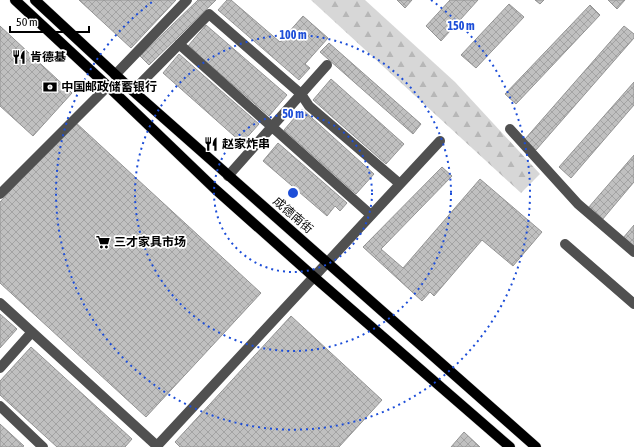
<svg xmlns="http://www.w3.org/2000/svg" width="634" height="447" viewBox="0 0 634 447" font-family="'Asap Condensed','Noto Sans SC',sans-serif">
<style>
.forest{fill:url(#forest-firs)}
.building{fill:url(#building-cross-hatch);stroke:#949494}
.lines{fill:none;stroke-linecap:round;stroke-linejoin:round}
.major-casing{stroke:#dbdbdb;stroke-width:11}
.minor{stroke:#505050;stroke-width:10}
.major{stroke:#000;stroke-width:10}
.ring{fill:none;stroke:#1d4ed8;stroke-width:2;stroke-dasharray:2 4}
.labels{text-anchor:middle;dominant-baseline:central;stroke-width:3.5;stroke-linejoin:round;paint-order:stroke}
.poi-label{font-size:12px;font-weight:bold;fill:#000;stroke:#fff;text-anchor:start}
.street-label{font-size:12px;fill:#000;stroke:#fff}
.centre{fill:#1d4ed8;stroke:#fff;stroke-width:2}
.ring-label{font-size:12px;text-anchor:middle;font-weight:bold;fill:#1d4ed8;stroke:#fff;stroke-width:3.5;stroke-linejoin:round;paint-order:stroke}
</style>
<defs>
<pattern id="forest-firs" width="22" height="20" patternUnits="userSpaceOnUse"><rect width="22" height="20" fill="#d7d7d7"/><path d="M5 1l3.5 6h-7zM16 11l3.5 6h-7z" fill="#b7b7b7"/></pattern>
<pattern id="building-cross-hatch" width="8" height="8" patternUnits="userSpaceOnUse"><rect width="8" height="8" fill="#c0c0c0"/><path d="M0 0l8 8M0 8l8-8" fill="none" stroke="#a3a3a3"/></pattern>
</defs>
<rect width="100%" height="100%" fill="#fff"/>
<path class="forest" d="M311,0H365L455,82L540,174L521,193Z"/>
<path class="building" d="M79,0H176L131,48Z
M198,0H216L149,65L140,56Z
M227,0H231L280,42L303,16L328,38L305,64L310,68L299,80L218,10Z
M397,0H412L405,8Z
M450,0H478L441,41L426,26Z
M535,0H544L540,4Z
M608,0H625L617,9Z
M509,4L524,17L476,68L461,55Z
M590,5L600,15L516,104L505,94Z
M206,25L287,95L269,116L188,46Z
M0,26L72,93L33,136L0,106Z
M624,26L634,34V38L536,150L525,139Z
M329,43L421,124L413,134L320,52Z
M179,54L259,124L242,143L163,73Z
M331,79L404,144L386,164L313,100Z
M634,82V105L571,178L559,167Z
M302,109L374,174L356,194L284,130Z
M74,121L261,293L146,417L0,283V202Z
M278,143L347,203L340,211L335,206L327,216L263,161Z
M634,155V182L602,220L588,208Z
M442,167L452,176L381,249L403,268L480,179L542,232L513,266L482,240L434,296L430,292L422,301L363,247Z
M634,225V248L623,238Z
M0,314L17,329L0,348Z
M291,316L382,400L339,447H180L175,442Z
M31,347L132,439L125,447H57L0,395V381Z
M0,424L24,446L22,447H0Z
M464,432L480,447H451Z"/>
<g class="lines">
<defs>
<path id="major" d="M15,0L114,92L215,189L314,277L510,447
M35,0L133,91L536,447"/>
</defs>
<use href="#major" class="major-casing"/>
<path class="minor" d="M179,44L371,215
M115,75L187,0
M133,91L209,14L301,94L309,106L400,184
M510,129L578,204L634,252
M228,176L327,65
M0,194L108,86
M565,244L634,304
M0,303L157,446
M0,368L32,332
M0,406L43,447
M156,447L440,141"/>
<use href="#major" class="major"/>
</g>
<g class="ring">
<circle cx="293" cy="193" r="79"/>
<circle cx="293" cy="193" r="158"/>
<path d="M431 0A237 237 0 1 1 155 0"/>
</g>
<defs>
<symbol id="restaurant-bare" viewBox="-9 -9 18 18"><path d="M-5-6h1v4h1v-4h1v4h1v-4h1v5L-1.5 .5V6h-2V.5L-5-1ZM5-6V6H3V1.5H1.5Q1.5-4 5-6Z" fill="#000" stroke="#fff" stroke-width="2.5" paint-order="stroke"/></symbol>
<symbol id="bank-bare" viewBox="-9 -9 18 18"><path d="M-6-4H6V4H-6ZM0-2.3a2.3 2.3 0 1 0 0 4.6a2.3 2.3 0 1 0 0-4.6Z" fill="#000" stroke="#fff" stroke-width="2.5" paint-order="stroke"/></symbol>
<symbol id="supermarket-bare" viewBox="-9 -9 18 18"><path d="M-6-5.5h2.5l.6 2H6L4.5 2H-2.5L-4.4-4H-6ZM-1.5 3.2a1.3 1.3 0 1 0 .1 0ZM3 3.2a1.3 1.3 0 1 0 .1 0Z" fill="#000" stroke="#fff" stroke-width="2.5" paint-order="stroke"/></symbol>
</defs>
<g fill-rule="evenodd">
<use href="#restaurant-bare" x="9" y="47" width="20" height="20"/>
<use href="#bank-bare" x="40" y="77" width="20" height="20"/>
<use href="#restaurant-bare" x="201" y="134" width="20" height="20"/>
<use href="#supermarket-bare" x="93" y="232" width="20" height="20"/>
</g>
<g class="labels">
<g class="poi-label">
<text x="30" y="57">肯德基</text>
<text x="61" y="87">中国邮政储蓄银行</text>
<text x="222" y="144">赵家炸串</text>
<text x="114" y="242">三才家具市场</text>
</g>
<g class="street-label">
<text transform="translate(293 215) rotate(41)">成德南街</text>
</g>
</g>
<circle cx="293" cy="193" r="6" class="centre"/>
<g class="ring-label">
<text x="461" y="30">150 m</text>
<text x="293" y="39">100 m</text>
<text x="293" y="118">50 m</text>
</g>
<path d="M10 26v6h79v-6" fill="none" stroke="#000000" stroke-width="2"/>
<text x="16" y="26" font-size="12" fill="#000000" stroke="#ffffff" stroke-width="3" paint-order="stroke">50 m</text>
</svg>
